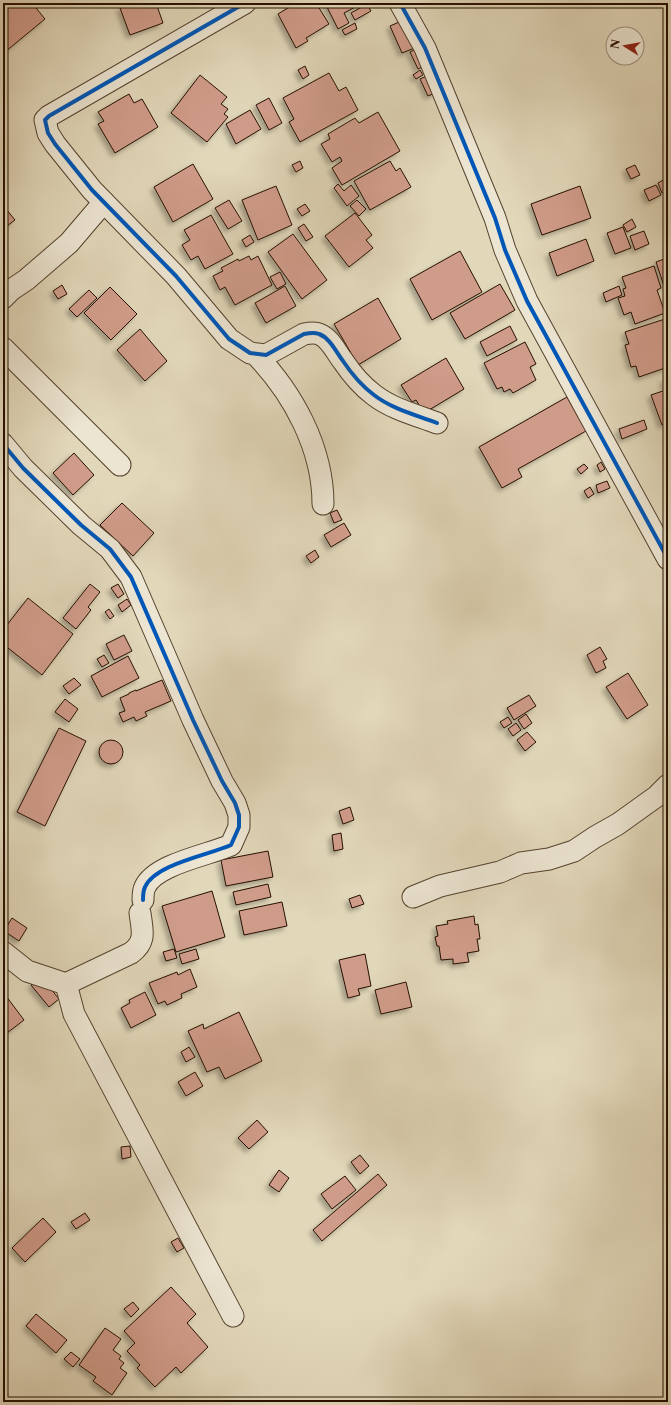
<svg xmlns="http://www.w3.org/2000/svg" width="671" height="1405" viewBox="0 0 671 1405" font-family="'Libre Caslon Text',serif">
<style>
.building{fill:#d09c8a;stroke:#261000;filter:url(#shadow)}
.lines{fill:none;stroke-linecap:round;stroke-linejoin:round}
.minor-casing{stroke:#55422e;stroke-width:23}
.minor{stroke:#ece5d2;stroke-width:21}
.cycleway-casing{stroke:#ece5d2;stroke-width:6}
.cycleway{stroke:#0057b8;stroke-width:4}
</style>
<defs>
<filter id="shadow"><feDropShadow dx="-3.5" dy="3.5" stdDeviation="2" flood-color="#0004"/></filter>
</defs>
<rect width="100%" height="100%" fill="#e1d7b9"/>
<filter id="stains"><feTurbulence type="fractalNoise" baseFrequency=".005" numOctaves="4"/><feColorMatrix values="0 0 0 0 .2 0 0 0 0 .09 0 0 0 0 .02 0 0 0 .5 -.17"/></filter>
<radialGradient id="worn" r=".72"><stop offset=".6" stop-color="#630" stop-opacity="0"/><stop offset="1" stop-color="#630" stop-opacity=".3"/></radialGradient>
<path class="building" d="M3,3H32L45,19L5,52L3,49Z
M134,3H137L139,7L149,3H156L163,23L130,35L120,8Z
M296,3H316L329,24L306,38L308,41L296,48L278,14Z
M325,3H363L344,13L349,23L338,29Z
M367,4L371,11L355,20L351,13Z
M406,19L417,47L402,53L390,26Z
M355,23L357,29L345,35L342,30Z
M416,49L424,66L418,69L410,52Z
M305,66L309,75L303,79L298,70Z
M420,70L423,75L416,79L413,75Z
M329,73L339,91L346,87L358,110L300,142L289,122L294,119L283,98Z
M431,74L439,91L428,96L420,79Z
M200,75L227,97L221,104L228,109L224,114L228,117L207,142L171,113Z
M129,94L134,103L142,99L158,127L115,153L98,124L104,121L98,112Z
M269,98L282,123L269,130L256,105Z
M250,110L261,129L236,144L226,124Z
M378,112L400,151L342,185L332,168L342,161L340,157L332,162L321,144L330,139L328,134L355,118L359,123Z
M300,161L303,168L296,172L292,165Z
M390,161L396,171L400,168L411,187L370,210L354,181Z
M193,164L213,199L173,222L154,187Z
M635,165L640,175L631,179L626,169Z
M667,178L668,190L662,193L658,183Z
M338,184L344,191L351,185L359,196L347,206L334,188Z
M656,185L661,195L649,201L644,190Z
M276,186L292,225L258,240L242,200Z
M580,186L591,218L542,235L531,204Z
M229,200L242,221L228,229L215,208Z
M357,200L366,209L359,216L350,206Z
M305,204L310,211L302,216L297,209Z
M6,209L15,220L3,229V211Z
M355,213L372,235L366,240L373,248L349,267L325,236Z
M211,215L233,254L205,269L198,256L191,260L182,245L190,240L184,230Z
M632,219L636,227L627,232L623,225Z
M304,224L313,237L306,241L298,228Z
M623,227L631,248L615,254L607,233Z
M644,231L649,244L635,250L630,236Z
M293,234L327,280L302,299L268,252Z
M250,235L254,242L246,247L242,240Z
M586,239L594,261L557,276L549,253Z
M460,251L482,292L432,320L410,279Z
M249,256L251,260L258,256L272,285L235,305L225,287L220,290L213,276L223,271L221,268L238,259L239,261Z
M667,258L668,284L664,286L656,262Z
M654,266L661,288L657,290L665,313L635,324L631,312L624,315L618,298L625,296L623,289L626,288L622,277Z
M280,272L286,284L277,289L270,277Z
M500,284L515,310L465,339L450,313Z
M62,285L67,294L58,299L53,291Z
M285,286L296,306L266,323L255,303Z
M619,286L622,295L606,302L603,293Z
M110,287L137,314L111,340L84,313Z
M89,290L97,298L77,317L69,309Z
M378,298L401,339L358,365L334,324Z
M665,319L668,328V367L639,377L636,366L631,367L625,345L629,344L625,332Z
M510,326L517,340L487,356L480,342Z
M140,329L167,361L145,381L117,350Z
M525,342L536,364L530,367L536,380L513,393L510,389L504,392L502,387L497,389L484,363Z
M446,358L464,389L424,413L416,400L412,402L401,385Z
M668,379V385L665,387L663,381Z
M666,390L668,395V423L662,425L651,395Z
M567,397L586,431L518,469L522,477L502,488L479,447Z
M644,420L647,429L622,439L619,429Z
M74,453L94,475L73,495L53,473Z
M601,462L605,469L600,472L597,465Z
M584,464L588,468L581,474L577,469Z
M607,481L610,488L598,493L596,485Z
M590,487L594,494L588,498L584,491Z
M122,503L154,533L133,556L100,525Z
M337,510L342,520L334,523L330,513Z
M344,523L351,535L331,547L324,535Z
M315,550L319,557L311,563L306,556Z
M90,584L100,592L88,607L91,610L76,629L63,618Z
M118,584L124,594L118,598L111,588Z
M28,598L73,634L42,675L3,644V630Z
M127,599L131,605L122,612L118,605Z
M109,609L114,616L110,619L105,612Z
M124,635L132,651L114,660L106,644Z
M600,647L607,659L603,661L606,668L596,673L587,655Z
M104,655L109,663L102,667L97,659Z
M128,656L139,678L102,697L91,676Z
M628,673L648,705L627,719L606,687Z
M74,678L81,685L69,694L63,686Z
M162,680L171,701L145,712L147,716L136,721L134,717L123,722L119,713L125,711L120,698L129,694V693L136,690V691Z
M529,695L536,706L514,720L507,708Z
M65,699L78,709L69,722L55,712Z
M526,714L532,723L524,729L518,720Z
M508,717L512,723L504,728L500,722Z
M516,723L521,730L513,736L508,729Z
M59,728L86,741L45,826L17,812Z
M527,732L536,742L525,751L517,740Z
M99 752a12 12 0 1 1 24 0a12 12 0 1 1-24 0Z
M350,807L354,820L343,824L339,811Z
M341,833L343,849L334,851L332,835Z
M268,851L273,877L226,886L221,860Z
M268,884L271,897L236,905L233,892Z
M212,891L225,937L176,952L162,906Z
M360,895L364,904L352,908L349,899Z
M282,902L287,926L244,935L239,911Z
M474,916L475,925L478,924L480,939H477L479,951L467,953L469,962L453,964V959L441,960L439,946H437L435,937L438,936L436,926L448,924L447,921Z
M12,918L27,928L19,941L4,931Z
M174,949L177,958L166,961L163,952Z
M196,949L199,959L182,964L179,954Z
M365,954L371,986L358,989L360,995L348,998L339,960Z
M190,969L197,987L181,994L182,998L167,1005L165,1001L158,1004L149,983L177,972L178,975Z
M41,977L59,999L49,1007L31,985Z
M406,982L412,1007L381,1014L375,990Z
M3,992L24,1020L3,1036Z
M145,992L156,1015L131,1028L121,1008L130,1003L129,1000Z
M239,1012L262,1061L225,1079L219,1067L207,1072L188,1031L203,1024L204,1029Z
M189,1047L195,1057L186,1062L181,1052Z
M195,1072L203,1086L186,1096L178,1082Z
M257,1120L268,1132L249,1149L238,1138Z
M130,1146L131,1157L122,1159L121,1147Z
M360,1155L369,1166L360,1174L351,1162Z
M279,1170L289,1178L279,1192L269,1185Z
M378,1174L387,1185L322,1241L313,1230Z
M345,1176L356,1190L332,1209L321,1194Z
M85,1213L90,1220L76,1229L71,1222Z
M43,1218L56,1232L25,1262L12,1248Z
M178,1238L184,1248L177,1252L171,1242Z
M171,1287L196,1314L187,1323L208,1347L181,1373L176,1367L155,1387L137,1368L140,1365L127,1351L135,1343L124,1331Z
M133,1302L139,1309L131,1317L124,1309Z
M36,1314L67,1340L56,1353L26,1326Z
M105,1328L121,1339L113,1350L121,1356L119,1359L124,1363L120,1368L127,1373L112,1395L93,1381L96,1377L79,1365Z
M71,1352L80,1359L73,1367L64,1359Z"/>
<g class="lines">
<defs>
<path id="minor" d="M245,3L49,116L45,120L48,133L55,144L92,190L176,276L229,339L250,353L266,355L304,334C309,333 314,332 319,334C330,338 336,352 343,361C351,373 362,386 374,395C392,409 416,415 437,423
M400,3L425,48L495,218L505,250L527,301L668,559
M3,298L11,290L26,280L69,243L104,202
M3,348L120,465
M255,354C293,393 323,448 323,504
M3,444L23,468L81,525L110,549L131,577L193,720L222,781L235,803L239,815V827L231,845C209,855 155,864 145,887C143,891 143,896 143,900
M413,897L440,886L500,872L521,863L549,859L574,851L595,837L618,824L657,796L668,785
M3,952L27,971L66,984L74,1014L233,1316
M66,984L131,953C147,941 142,930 140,913"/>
</defs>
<use href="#minor" class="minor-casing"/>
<use href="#minor" class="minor"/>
<defs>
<path id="cycleway" d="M245,3L49,116L45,120L48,133L55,144L92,190L176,276L229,339L250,353L266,355L304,334C309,333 314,332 319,334C330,338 336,352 343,361C351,373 362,386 374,395C392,409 416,415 437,423
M400,3L425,48L495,218L505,250L527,301L668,559
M3,444L23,468L81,525L110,549L131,577L193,720L222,781L235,803L239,815V827L231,845C209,855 155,864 145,887C143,891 143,896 143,900"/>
</defs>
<use href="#cycleway" class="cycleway-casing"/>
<use href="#cycleway" class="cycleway"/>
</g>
<rect width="671" height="1405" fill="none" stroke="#e1d7b9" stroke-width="16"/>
<rect x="4" y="4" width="663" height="1397" fill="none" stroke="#261000" stroke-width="2"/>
<rect x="8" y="8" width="655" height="1389" fill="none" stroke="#261000"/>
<g transform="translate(625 46) rotate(281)"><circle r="19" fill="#ece5d2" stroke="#9d907e"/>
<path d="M0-3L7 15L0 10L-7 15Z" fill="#8f2418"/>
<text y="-6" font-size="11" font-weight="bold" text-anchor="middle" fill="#261000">N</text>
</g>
<rect width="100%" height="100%" filter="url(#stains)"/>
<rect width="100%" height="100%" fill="url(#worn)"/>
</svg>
